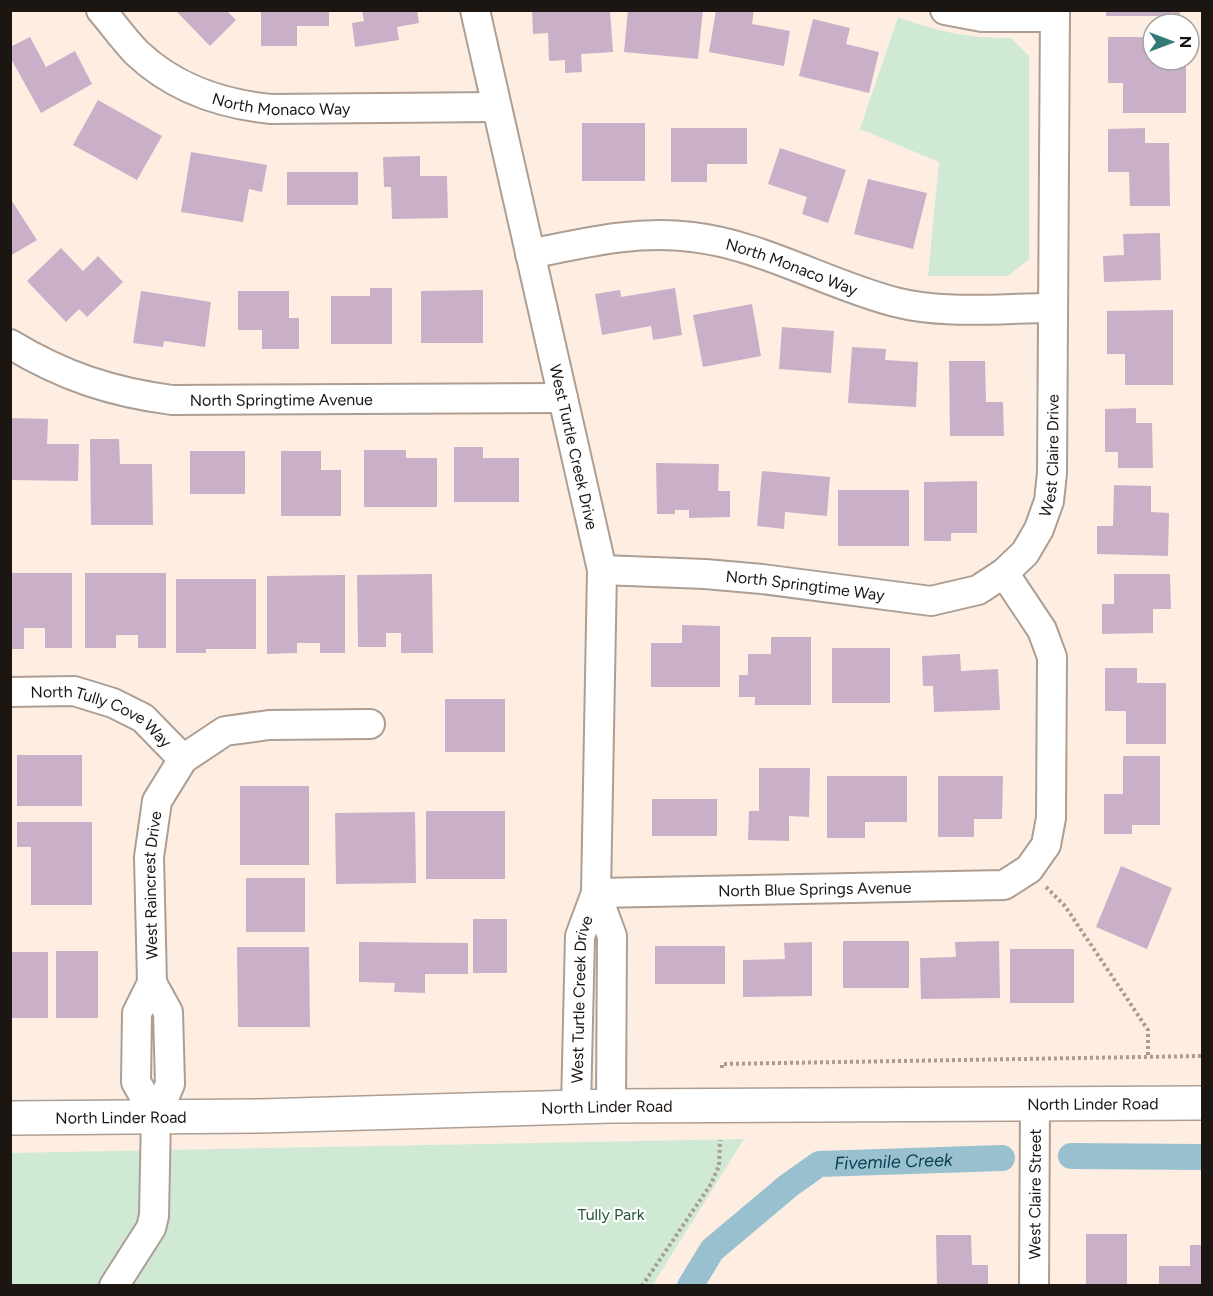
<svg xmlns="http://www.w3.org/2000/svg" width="1213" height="1296" viewBox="0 0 1213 1296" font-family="Figtree,sans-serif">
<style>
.green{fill:#cfe9d5}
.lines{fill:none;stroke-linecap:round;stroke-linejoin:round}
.canal{stroke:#99c0cf;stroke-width:26}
.building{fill:#caafc9}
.minor-casing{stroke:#ad9e93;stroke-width:32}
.major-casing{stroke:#ad9e93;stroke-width:36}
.path{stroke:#a89c93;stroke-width:4;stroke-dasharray:3 3;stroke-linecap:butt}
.minor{stroke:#fff;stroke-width:28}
.major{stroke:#fff;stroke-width:33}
.labels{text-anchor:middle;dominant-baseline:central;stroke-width:4.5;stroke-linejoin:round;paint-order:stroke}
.street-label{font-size:16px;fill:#1b1612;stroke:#fff}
.park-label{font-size:16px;fill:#245636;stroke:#fff}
.water-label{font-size:18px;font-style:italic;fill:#053f50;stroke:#fff}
</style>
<rect width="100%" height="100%" fill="#feeee2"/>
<path class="green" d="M898,17C939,32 967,38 1011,38L1029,56V259L1008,276H928L939,162L860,129Z
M744,1139L652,1286L11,1285L10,1153Z"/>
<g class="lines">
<g class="canal">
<path d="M1071,1156L1202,1157"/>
<path id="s1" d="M690,1286L712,1250L788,1186L819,1164L1002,1158"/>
</g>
</g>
<path class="building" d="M175,10H226L236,20L210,46Z
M261,10H329V26H297V46H261Z
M362,10H417L419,23L397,27L399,40L355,47L352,23L364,21Z
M532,10H610L613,52L581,54L582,72L565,73V60L549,61L548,33L533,34Z
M628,10H703L698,59L624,52Z
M716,10H754L752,24L790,31L784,66L709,52Z
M1106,10H1180V16H1106Z
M813,19L850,28L846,44L879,52L869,93L799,76Z
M30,37L46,67L75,51L92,84L41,113L10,57V47Z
M1108,37H1153V60H1186V113H1123V83H1108Z
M98,100L162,136L137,180L73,145Z
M582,123H645V181H582Z
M671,128H747V164H707V182H671Z
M1145,128V143H1169L1170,206H1130L1129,172H1108V129Z
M780,148L846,170L828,223L802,214L807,197L768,184Z
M191,152L267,165L262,192L249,189L243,222L181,212Z
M420,156V176H447L448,218L392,219L391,187H384L383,157Z
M287,172H358V205H287Z
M868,179L927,193L913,249L854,234Z
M10,198L37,240L10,256Z
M1160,233L1161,280L1104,282L1103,256L1124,255L1123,234Z
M61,248L83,271L98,256L123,282L87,317L79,309L66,322L27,281Z
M370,288H392V344H331V296H370Z
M675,288L682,335L653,340L651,326L602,335L595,294L620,290L621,297Z
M483,290V343H421V291Z
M141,291L211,302L205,347L164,341L163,347L133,343Z
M238,291H289V318H299V349H262V330H238Z
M752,304L761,356L703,367L693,315Z
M1173,310V385H1125V354H1107V311Z
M782,327L834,331L831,373L779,369Z
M852,347L886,349L885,360L918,362L916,407L848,403Z
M949,361H985L986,402H1003L1004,436H950Z
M1136,408V423H1152L1153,468H1118V452H1105V409Z
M10,418L48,419L47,444H79L78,481L10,480Z
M90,439H119L120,464H152L153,525H91Z
M454,447H483V458H519V502H454Z
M364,450H406V458H437V507H364Z
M190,451H245V494H190Z
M281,451H321V470H341V516H281Z
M656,463L719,464L718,491H730V517L689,518V510H675V514H657Z
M762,471L830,477L827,516L785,512L784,529L757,526Z
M977,481V533H951V541H924V482Z
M1114,485L1151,486V512L1169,513L1168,556L1097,554V526H1113Z
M838,490H909V546H838Z
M10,573H72V648H45V628H24V649H10Z
M85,573H166V648H138V635H116V648H85Z
M432,574L433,653H401V633H386V647H358L357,575Z
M1114,574H1170L1171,609H1153V633L1102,634V604H1114Z
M345,575V653H320V643H297V653L267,654V576Z
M176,579H256V649H206V653H176Z
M682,625L720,626V687H651V643H682Z
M771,637H811V705H755V697H739V675H748V654H771Z
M832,648H890V703H832Z
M960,654L961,671L998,669L1000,710L934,712L933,686H923L922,656Z
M1105,668H1137V683H1166V744H1126V711H1105Z
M445,699H505V752H445Z
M17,755H82V806H17Z
M1123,756H1160V825H1132V834H1104V794H1123Z
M759,768H810L809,817L789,816V841L748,840L749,811H759Z
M827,776H907V822H865V838H827Z
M938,776H1003L1002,819H974V837H938Z
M240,786H309V865H240Z
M652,799H717V836H652Z
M426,811H505V879H426Z
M415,812L416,883L336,884L335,813Z
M17,822H92V905H31V847H17Z
M1121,866L1172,888L1147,949L1096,927Z
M246,878H305V932H246Z
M473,919H507V973H473Z
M843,941H909V988H843Z
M999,941L1000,998L921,999L920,958L956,957L955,942Z
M359,942L468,943V974H425V993L394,992L395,983L359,982Z
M812,942V996L743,997V960L785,959L784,943Z
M655,946H725V984H655Z
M237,947H309L310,1027H238Z
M1010,949H1074V1003H1010Z
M56,951H98V1018H56Z
M10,952H48V1018H10Z
M1086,1234H1127V1286H1086Z
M936,1235H971L972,1265H988V1286H937Z
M1190,1245H1202V1286H1159V1266H1190Z"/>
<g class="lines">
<defs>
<g id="minor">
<path id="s2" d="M101,10C113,24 124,40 137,53C175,89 221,104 271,109L496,107"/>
<path id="s3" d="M475,10L602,570L596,893L1004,885L1029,869L1046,845L1051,818L1052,657L1042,630L1004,573"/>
<path d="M945,10L982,17H1055"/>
<path id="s4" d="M530,254C584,243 636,230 692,237C762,245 826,284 895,302C945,315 1002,308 1053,308"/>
<path id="s5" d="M10,344C63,376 111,392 172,400L563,398"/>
<path id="s6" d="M602,570L705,574L762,579L931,601L978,590L1004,573L1025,553L1039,529L1049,501L1052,473L1055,10"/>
<path id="s7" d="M10,692L74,691L113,703L143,718L183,759"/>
<path id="s8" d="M152,983L149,857L157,801L183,759L225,731L269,725L370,724"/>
<path id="s9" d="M576,1107L580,936L596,893L612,936L611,1106"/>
<path d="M114,1286L151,1228L154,1216L156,1117L170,1084L168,1012L152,983L137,1013L136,1082L156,1117"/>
<path id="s10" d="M1034,1286L1035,1104"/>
</g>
<g id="major">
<path id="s11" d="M10,1118L260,1116L611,1106L1202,1103"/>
</g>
</defs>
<use href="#minor" class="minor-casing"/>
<use href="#major" class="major-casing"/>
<path class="path" d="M1046,887L1065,906L1148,1030V1058
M722,1068V1064L1202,1056
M642,1286L711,1184L719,1166L720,1140"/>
<use href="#minor" class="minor"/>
<use href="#major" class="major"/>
</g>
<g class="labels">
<g class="street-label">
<text stroke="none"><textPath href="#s2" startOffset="214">North Monaco Way</textPath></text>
<text stroke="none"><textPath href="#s4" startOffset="268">North Monaco Way</textPath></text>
<text stroke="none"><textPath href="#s5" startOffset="282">North Springtime Avenue</textPath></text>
<text stroke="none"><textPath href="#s3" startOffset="448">West Turtle Creek Drive</textPath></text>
<text stroke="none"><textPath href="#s6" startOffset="542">West Claire Drive</textPath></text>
<text stroke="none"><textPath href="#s6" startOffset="204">North Springtime Way</textPath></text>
<text stroke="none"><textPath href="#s7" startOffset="98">North Tully Cove Way</textPath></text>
<text stroke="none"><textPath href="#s8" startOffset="98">West Raincrest Drive</textPath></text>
<text stroke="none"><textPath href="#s3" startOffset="1116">North Blue Springs Avenue</textPath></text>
<text stroke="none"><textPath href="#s9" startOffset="108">West Turtle Creek Drive</textPath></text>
<text stroke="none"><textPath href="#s11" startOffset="1083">North Linder Road</textPath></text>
<text stroke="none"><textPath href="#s11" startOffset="597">North Linder Road</textPath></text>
<text stroke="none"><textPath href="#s11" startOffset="111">North Linder Road</textPath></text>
<text stroke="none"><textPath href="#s10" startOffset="92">West Claire Street</textPath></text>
</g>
<g class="park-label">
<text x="611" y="1214">Tully Park</text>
</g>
<g class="water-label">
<text stroke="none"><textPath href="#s1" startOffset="254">Fivemile Creek</textPath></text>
</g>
</g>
<rect width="1213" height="1296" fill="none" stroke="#1b1612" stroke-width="24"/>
<g transform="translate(1171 42) rotate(90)"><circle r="28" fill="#ffffff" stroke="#a4a2a0" stroke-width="1.5"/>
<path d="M0-4.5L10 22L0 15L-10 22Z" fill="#327a75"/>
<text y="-9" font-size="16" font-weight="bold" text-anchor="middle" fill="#1b1612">N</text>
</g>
</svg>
